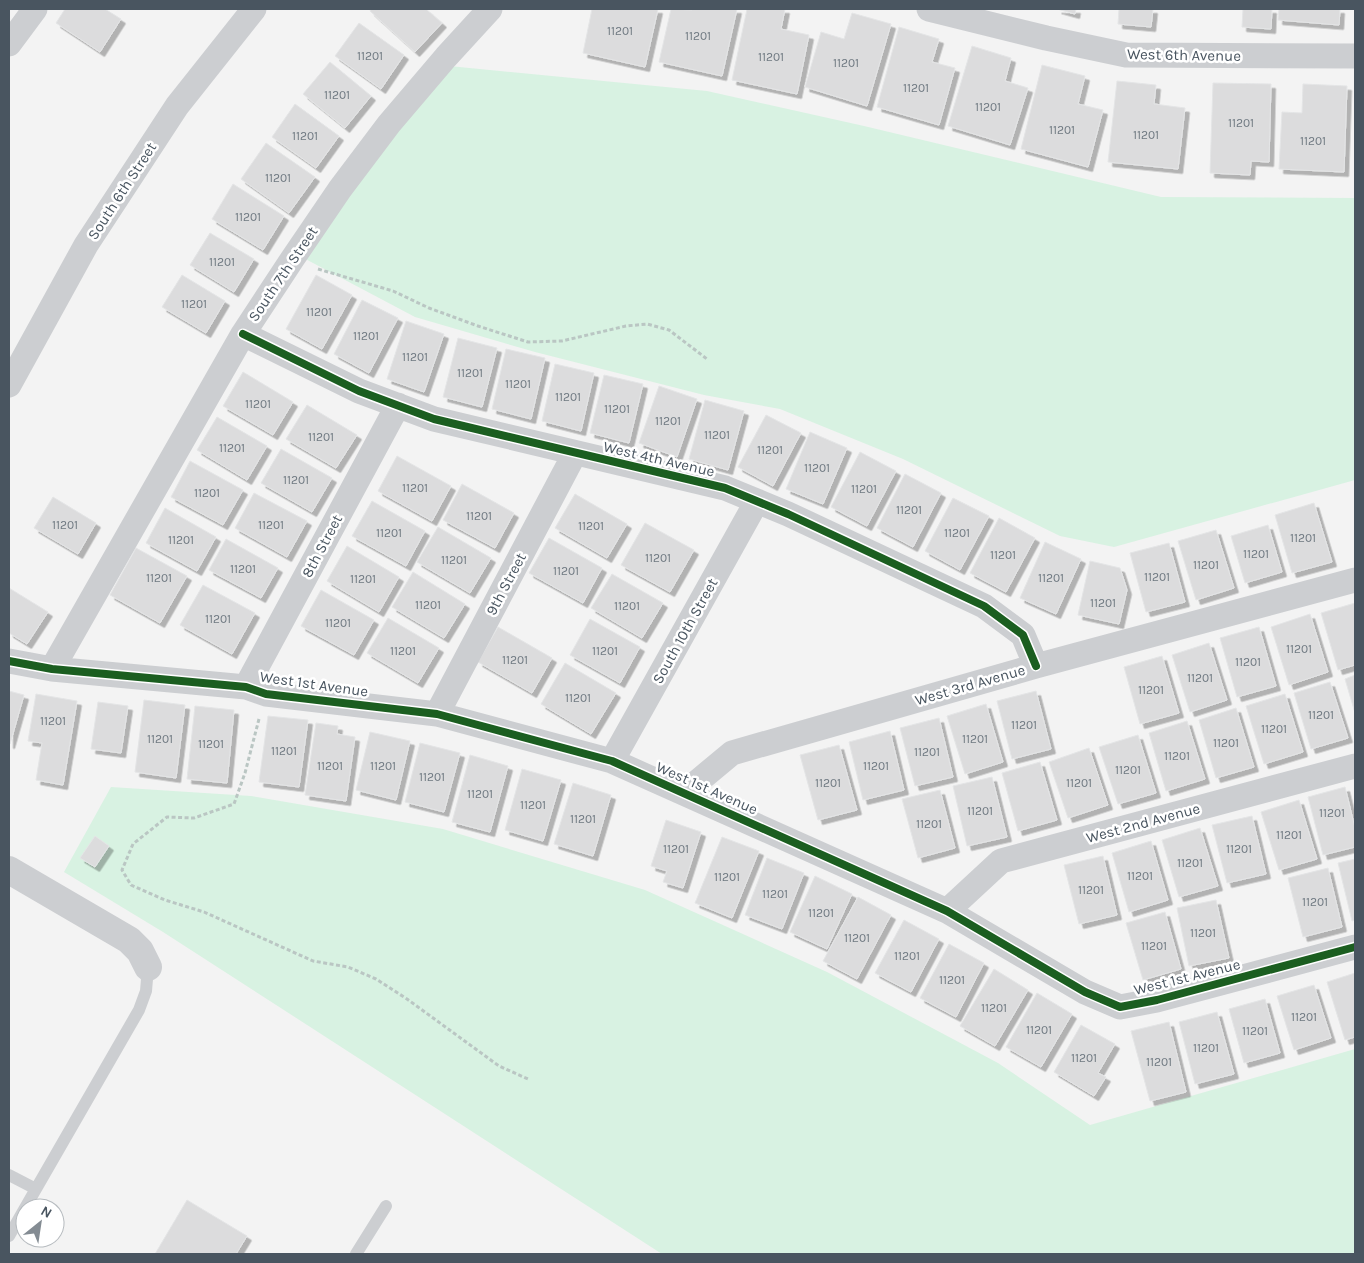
<svg xmlns="http://www.w3.org/2000/svg" width="1364" height="1263" viewBox="0 0 1364 1263" font-family="Karla,sans-serif">
<style>
.green{fill:#d8f2e2}
.building{fill:#dcdcdd;stroke:#e4e5e6;filter:url(#shadow)}
.lines{fill:none;stroke-linecap:round;stroke-linejoin:round}
.path{stroke:#bac6c3;stroke-width:3;stroke-dasharray:4 2.5;stroke-linecap:butt}
.service{stroke:#ccced1;stroke-width:12}
.minor{stroke:#ccced1;stroke-width:25}
.tertiary{stroke:#ccced1;stroke-width:28}
.cycleway-casing{stroke:#fff;stroke-width:11}
.cycleway{stroke:#1b5e20;stroke-width:8}
.labels{text-anchor:middle;dominant-baseline:central;stroke-width:5;stroke-linejoin:round;paint-order:stroke}
.number-label{font-size:12px;fill:#6e7880}
.street-label{font-size:15px;fill:#495560;stroke:#fff}
</style>
<defs>
<filter id="shadow"><feDropShadow dx="4.5" dy="4.5" stdDeviation="0" flood-color="#0004"/></filter>
</defs>
<rect width="100%" height="100%" fill="#f3f3f3"/>
<path class="green" d="M439,65L707,91L864,126L1161,197L1355,198V480L1114,547L1060,536L903,459L780,409L704,395L535,352L415,317L296,254Z
M111,787L251,796L443,829L645,890L827,972L998,1063L1090,1125L1355,1049V1254H662L163,932L64,872Z"/>
<path class="building" d="M65,9H105L121,19L100,52L56,23Z
M371,9H426L442,23L415,52L370,11Z
M592,9H658L645,67L583,53Z
M671,9L692,10V9H737L722,76L659,62Z
M747,9H785L781,29L809,35L797,94L732,80Z
M1057,9H1076L1075,14Z
M1119,9H1153L1151,27L1118,24Z
M1243,9H1272L1271,29L1242,27Z
M1279,9H1340L1339,25L1278,20Z
M852,13L891,24L867,106L805,87L821,32L844,39Z
M359,23L404,55L381,89L335,56Z
M899,27L939,39L932,62L955,68L939,125L877,107Z
M972,46L1011,58L1005,81L1028,88L1010,145L948,126Z
M330,62L371,96L345,128L303,94Z
M1042,65L1085,76L1078,104L1103,110L1088,167L1021,149Z
M1117,81L1156,85L1154,104L1185,108L1178,169L1108,162Z
M1213,83L1271,84L1269,162L1251,161L1250,175L1210,173Z
M1303,84L1347,86L1344,172L1279,169L1282,112L1302,113Z
M295,104L339,136L316,168L272,137Z
M266,143L315,177L289,213L241,179Z
M233,184L284,216L263,250L212,219Z
M210,233L254,259L234,292L190,265Z
M182,275L225,301L206,333L162,307Z
M316,275L352,295L322,349L286,329Z
M362,300L398,318L369,373L334,354Z
M406,321L444,334L424,392L387,379Z
M458,338L497,348L482,407L443,397Z
M506,349L545,358L531,419L492,409Z
M555,364L594,373L581,431L542,421Z
M243,372L293,402L273,435L223,406Z
M604,375L643,384L629,443L590,433Z
M659,386L697,399L677,457L639,443Z
M705,400L744,411L728,470L689,459Z
M307,405L357,435L336,468L286,439Z
M766,415L801,433L773,486L738,467Z
M217,417L267,446L247,480L197,450Z
M810,432L847,448L823,504L786,489Z
M281,449L332,478L312,512L261,483Z
M860,452L896,471L867,526L831,507Z
M397,456L451,486L432,521L378,491Z
M190,461L243,490L223,525L171,497Z
M905,474L941,493L913,547L877,528Z
M462,484L514,513L495,548L443,520Z
M254,493L307,521L287,557L235,528Z
M575,494L627,524L607,558L555,528Z
M53,497L96,523L78,554L34,528Z
M953,498L989,516L960,570L925,551Z
M372,501L425,531L406,566L352,536Z
M1314,503L1332,562L1292,573L1275,515Z
M165,508L216,537L197,571L146,543Z
M999,518L1035,538L1006,592L970,573Z
M645,523L694,550L670,592L621,565Z
M1268,525L1282,572L1245,583L1231,536Z
M438,527L491,558L470,593L417,562Z
M1216,530L1234,588L1196,600L1178,541Z
M549,538L602,568L583,603L529,573Z
M226,539L278,568L261,598L209,570Z
M1045,542L1081,559L1056,614L1020,598Z
M1169,543L1185,602L1146,612L1130,553Z
M347,546L399,577L379,612L327,581Z
M136,548L187,576L160,623L110,595Z
M1090,561L1120,568L1127,590L1119,624L1078,615Z
M413,572L465,604L444,638L392,607Z
M612,574L663,603L642,638L591,608Z
M203,585L255,613L232,654L180,625Z
M9,588L48,612L27,644L9,633Z
M321,590L374,620L354,655L301,626Z
M1355,603V665L1338,670L1321,613Z
M1310,614L1328,672L1289,685L1271,627Z
M388,618L439,648L418,683L367,653Z
M590,619L640,647L620,683L570,655Z
M498,627L552,658L532,693L478,662Z
M1259,627L1276,686L1237,697L1220,638Z
M1209,643L1227,700L1190,712L1172,655Z
M1162,656L1179,713L1140,724L1124,667Z
M565,663L616,693L591,734L541,704Z
M1355,675V713L1345,679Z
M1330,682L1348,738L1311,749L1294,693Z
M9,691L24,695L10,744H9Z
M1036,691L1051,749L1012,759L997,701Z
M36,694L77,701L63,785L36,780L42,743L28,741Z
M1285,694L1303,752L1264,764L1246,706Z
M144,700L185,705L176,778L135,772Z
M98,702L128,706L121,753L91,749Z
M986,704L1003,762L965,774L947,716Z
M195,706L234,710L227,783L187,779Z
M1236,708L1254,767L1216,778L1199,720Z
M268,716L308,720L299,787L259,782Z
M939,718L953,777L915,786L900,728Z
M1187,721L1205,779L1166,791L1149,733Z
M316,723L338,726L337,734L355,737L346,801L305,795Z
M890,731L904,790L863,800L849,742Z
M370,732L410,741L396,800L356,790Z
M1138,735L1156,793L1118,804L1099,747Z
M420,743L460,753L444,812L405,802Z
M839,745L857,810L818,820L800,755Z
M1089,748L1108,805L1068,818L1049,762Z
M470,755L508,766L490,832L452,822Z
M1040,762L1057,820L1018,831L1002,773Z
M522,769L561,780L543,841L505,830Z
M992,777L1007,837L967,846L953,786Z
M573,783L611,795L593,856L554,844Z
M1345,787L1355,828V847L1323,855L1308,797Z
M940,790L955,848L918,858L902,799Z
M1299,800L1317,859L1279,870L1261,812Z
M1252,816L1266,874L1227,883L1212,825Z
M666,820L701,832L683,888L663,882L667,871L651,866Z
M1200,828L1218,886L1179,897L1162,840Z
M95,836L109,846L95,867L80,858Z
M722,837L759,851L732,918L695,903Z
M1151,841L1168,900L1129,912L1112,853Z
M1103,856L1117,915L1079,924L1064,865Z
M767,858L804,873L782,929L745,915Z
M1355,859V920L1352,921L1338,863Z
M1328,868L1342,927L1303,937L1288,878Z
M815,876L852,894L827,949L790,932Z
M858,897L891,915L857,979L823,961Z
M1216,900L1229,958L1189,966L1177,908Z
M1165,912L1181,969L1143,980L1126,923Z
M904,920L939,939L911,992L875,973Z
M949,944L984,963L956,1017L920,998Z
M994,969L1028,990L995,1046L960,1026Z
M1355,973V1037L1345,1040L1327,982Z
M1314,985L1331,1038L1294,1050L1277,996Z
M1037,993L1072,1014L1041,1067L1006,1047Z
M1265,999L1280,1053L1244,1063L1229,1009Z
M1217,1012L1234,1074L1195,1084L1179,1022Z
M1169,1022L1186,1092L1150,1101L1131,1031Z
M1081,1025L1115,1044L1098,1073L1106,1077L1094,1096L1054,1072Z
M187,1200L247,1236L236,1254H155Z"/>
<g class="lines">
<path class="path" d="M318,269L393,291L429,308L478,326L528,342L562,341L626,326L647,324L669,330L707,359
M259,719L245,773L234,804L194,818L167,817L133,844L122,870L131,885L165,900L204,912L313,961L348,967L376,979L407,999L499,1066L528,1079"/>
<path class="service" d="M9,1175L36,1189
M25,1208L139,1010L146,991L148,967
M9,1236L25,1208
M356,1254L386,1206"/>
<path class="minor" d="M929,9L1046,38L1126,55L1355,56
M9,44L35,9
M243,334L359,391L434,419L725,488L788,514L984,606L1023,635L1036,666
M9,385L86,245L177,106L254,9
M9,661L52,669L246,687L266,694L437,714L612,761L947,911L1085,992L1120,1007L1157,1000L1355,947
M52,669L243,334L293,258L340,189L389,124L446,57L490,9
M246,687L398,405
M437,714L575,453
M612,761L757,501
M684,793L732,753L1036,666L1355,580
M947,911L1001,861L1355,766"/>
<path class="tertiary" d="M9,870L129,940L140,951L148,967"/>
<defs>
<path id="cycleway" d="M243,334L359,391L434,419L725,488L788,514L984,606L1023,635L1036,666
M9,661L52,669L246,687L266,694L437,714L612,761L947,911L1085,992L1120,1007L1157,1000L1355,947"/>
</defs>
<use href="#cycleway" class="cycleway-casing"/>
<use href="#cycleway" class="cycleway"/>
</g>
<g class="labels">
<g class="number-label">
<text x="620" y="31">11201</text>
<text x="698" y="36">11201</text>
<text x="370" y="56">11201</text>
<text x="771" y="57">11201</text>
<text x="846" y="63">11201</text>
<text x="916" y="88">11201</text>
<text x="337" y="95">11201</text>
<text x="988" y="107">11201</text>
<text x="1241" y="123">11201</text>
<text x="1062" y="130">11201</text>
<text x="1146" y="135">11201</text>
<text x="305" y="136">11201</text>
<text x="1313" y="141">11201</text>
<text x="278" y="178">11201</text>
<text x="248" y="217">11201</text>
<text x="222" y="262">11201</text>
<text x="194" y="304">11201</text>
<text x="319" y="312">11201</text>
<text x="366" y="336">11201</text>
<text x="415" y="357">11201</text>
<text x="470" y="373">11201</text>
<text x="518" y="384">11201</text>
<text x="568" y="397">11201</text>
<text x="258" y="404">11201</text>
<text x="617" y="409">11201</text>
<text x="668" y="421">11201</text>
<text x="717" y="435">11201</text>
<text x="321" y="437">11201</text>
<text x="232" y="448">11201</text>
<text x="770" y="450">11201</text>
<text x="817" y="468">11201</text>
<text x="296" y="480">11201</text>
<text x="415" y="488">11201</text>
<text x="864" y="489">11201</text>
<text x="207" y="493">11201</text>
<text x="909" y="510">11201</text>
<text x="479" y="516">11201</text>
<text x="65" y="525">11201</text>
<text x="271" y="525">11201</text>
<text x="591" y="526">11201</text>
<text x="389" y="533">11201</text>
<text x="957" y="533">11201</text>
<text x="1303" y="538">11201</text>
<text x="181" y="540">11201</text>
<text x="1256" y="554">11201</text>
<text x="1003" y="555">11201</text>
<text x="658" y="558">11201</text>
<text x="454" y="560">11201</text>
<text x="1206" y="565">11201</text>
<text x="243" y="569">11201</text>
<text x="566" y="571">11201</text>
<text x="1157" y="577">11201</text>
<text x="159" y="578">11201</text>
<text x="1051" y="578">11201</text>
<text x="363" y="579">11201</text>
<text x="1103" y="603">11201</text>
<text x="428" y="605">11201</text>
<text x="627" y="606">11201</text>
<text x="218" y="619">11201</text>
<text x="338" y="623">11201</text>
<text x="1299" y="649">11201</text>
<text x="403" y="651">11201</text>
<text x="605" y="651">11201</text>
<text x="515" y="660">11201</text>
<text x="1248" y="662">11201</text>
<text x="1200" y="678">11201</text>
<text x="1151" y="690">11201</text>
<text x="578" y="698">11201</text>
<text x="1321" y="715">11201</text>
<text x="53" y="721">11201</text>
<text x="1024" y="725">11201</text>
<text x="1274" y="729">11201</text>
<text x="160" y="739">11201</text>
<text x="975" y="739">11201</text>
<text x="1226" y="743">11201</text>
<text x="211" y="744">11201</text>
<text x="284" y="751">11201</text>
<text x="927" y="752">11201</text>
<text x="1177" y="756">11201</text>
<text x="330" y="766">11201</text>
<text x="383" y="766">11201</text>
<text x="876" y="766">11201</text>
<text x="1128" y="770">11201</text>
<text x="432" y="777">11201</text>
<text x="828" y="783">11201</text>
<text x="1079" y="783">11201</text>
<text x="480" y="794">11201</text>
<text x="533" y="805">11201</text>
<text x="980" y="811">11201</text>
<text x="1332" y="813">11201</text>
<text x="583" y="819">11201</text>
<text x="929" y="824">11201</text>
<text x="1289" y="835">11201</text>
<text x="676" y="849">11201</text>
<text x="1239" y="849">11201</text>
<text x="1190" y="863">11201</text>
<text x="1140" y="876">11201</text>
<text x="727" y="877">11201</text>
<text x="1091" y="890">11201</text>
<text x="775" y="894">11201</text>
<text x="1315" y="902">11201</text>
<text x="821" y="913">11201</text>
<text x="1203" y="933">11201</text>
<text x="857" y="938">11201</text>
<text x="1154" y="946">11201</text>
<text x="907" y="956">11201</text>
<text x="952" y="980">11201</text>
<text x="994" y="1008">11201</text>
<text x="1304" y="1017">11201</text>
<text x="1039" y="1030">11201</text>
<text x="1255" y="1031">11201</text>
<text x="1206" y="1048">11201</text>
<text x="1084" y="1058">11201</text>
<text x="1159" y="1062">11201</text>
</g>
<g class="street-label">
<text transform="translate(1184 55) rotate(1)">West 6th Avenue</text>
<text transform="translate(122 191) rotate(-57)">South 6th Street</text>
<text transform="translate(283 274) rotate(-56)">South 7th Street</text>
<text transform="translate(659 459) rotate(13)">West 4th Avenue</text>
<text transform="translate(322 546) rotate(-62)">8th Street</text>
<text transform="translate(506 584) rotate(-62)">9th Street</text>
<text transform="translate(685 631) rotate(-61)">South 10th Street</text>
<text transform="translate(314 684) rotate(8)">West 1st Avenue</text>
<text transform="translate(970 685) rotate(-16)">West 3rd Avenue</text>
<text transform="translate(707 788) rotate(24)">West 1st Avenue</text>
<text transform="translate(1143 823) rotate(-15)">West 2nd Avenue</text>
<text transform="translate(1187 977) rotate(-14)">West 1st Avenue</text>
</g>
</g>
<rect width="1364" height="1263" fill="none" stroke="#495560" stroke-width="20"/>
<g transform="translate(40 1223) rotate(30)"><circle r="24" fill="#ffffff" stroke="#b6bbbf"/>
<path d="M0-4L9 19L0 12L-9 19Z" fill="#848c93"/>
<text y="-8" font-size="14" font-weight="bold" text-anchor="middle" fill="#495560">N</text>
</g>
</svg>
